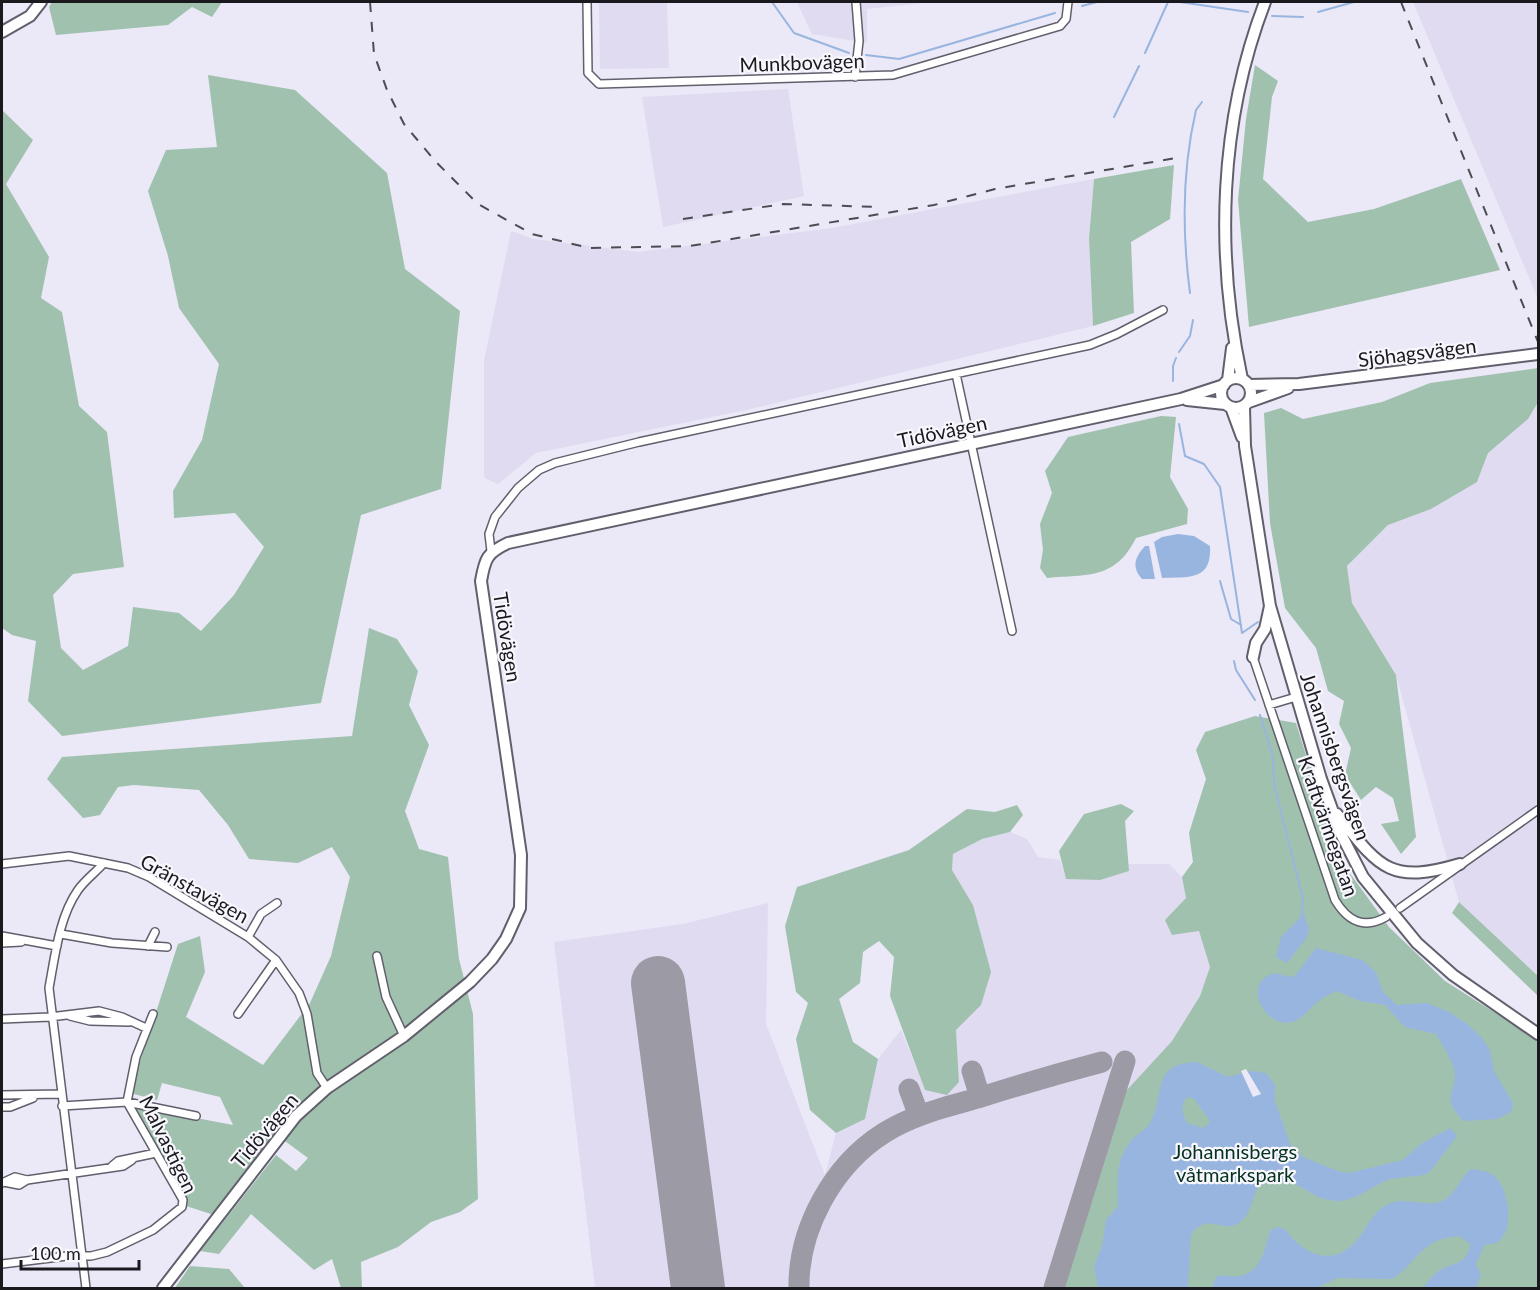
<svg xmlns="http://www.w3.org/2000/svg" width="1540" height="1290" viewBox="0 0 1540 1290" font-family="Lato,sans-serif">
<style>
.built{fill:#e0dbf1}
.green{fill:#a1c1af}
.water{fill:#98b5df;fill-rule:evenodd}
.pier{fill:#ebe8f7}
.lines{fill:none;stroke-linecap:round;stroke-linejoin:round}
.stream{stroke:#98b5df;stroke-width:2}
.taxiway{stroke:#9c9aa5;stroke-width:21}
.runway{stroke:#9c9aa5;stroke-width:54}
.street-casing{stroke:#615f6b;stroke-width:10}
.secondary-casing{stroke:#615f6b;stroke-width:14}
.street{stroke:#fff;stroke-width:7}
.secondary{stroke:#fff;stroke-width:10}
.rail{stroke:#4e4c53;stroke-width:2;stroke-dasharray:10 10;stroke-linecap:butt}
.labels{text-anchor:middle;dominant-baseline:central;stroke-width:4.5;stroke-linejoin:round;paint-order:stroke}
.street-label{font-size:20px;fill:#1a191e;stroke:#f8f7fd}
.park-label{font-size:20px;fill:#04321f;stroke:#f8f7fd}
</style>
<rect width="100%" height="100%" fill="#ebe8f7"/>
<path class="built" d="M599,2H667L669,68L600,69Z
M797,2H932L867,9V43L812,34Z
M1413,2H1538V299Z
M788,89L804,196L663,227L642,97Z
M1094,179L1089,238L1093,326L746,410L536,453L498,484L484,478V361L511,231L534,239L638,252L832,228Z
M1538,399V976L1459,902L1396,675L1352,603L1347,566L1388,525L1477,482L1488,453Z
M1010,832L1027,839L1038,857L1060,860L1066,879L1127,864H1169L1182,877L1187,898L1173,935L1199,931L1211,966L1200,996L1172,1041L1126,1091L1062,1288H595L554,942L683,924L768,903L766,1024L825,1175L836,1133L865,1119L878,1059L901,1030L925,1089L959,1082L956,1030L981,1005L973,905L952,870L953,854L982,839Z"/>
<path class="green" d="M52,2H222L212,17L192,7L168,25L56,35L49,7Z
M1255,65L1278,81L1272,97L1263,179L1308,222L1374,209L1461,179L1500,270L1249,327L1238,200L1246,119Z
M208,75L295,90L387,173L405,269L460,311L441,489L361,515L321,703L62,736L28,701L36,641L12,635L2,628V110L33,140L6,184L49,257L41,298L62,312L79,406L107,432L124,567L73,574L53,595L61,648L83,670L128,646L133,607L179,613L201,631L234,595L264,547L235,513L174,518L173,491L202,440L219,364L179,308L168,256L148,191L166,150L217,147Z
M1174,165L1170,219L1131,242L1134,313L1093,326L1089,238L1094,179Z
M1538,368V402L1528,419L1488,453L1477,482L1431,509L1388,525L1347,566L1352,603L1396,675L1416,837L1401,854L1381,824L1399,821L1393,798L1376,787L1361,800L1345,775L1351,748L1339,724L1344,701L1328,691L1316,648L1285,608L1270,523L1264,413L1281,408L1303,419L1382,402L1430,383Z
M1161,416L1176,417L1170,477L1188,509L1187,524L1136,538C1115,580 1088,574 1047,578L1040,568L1043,550L1040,524L1052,493L1045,471L1068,437Z
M369,628L397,639L418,671L409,705L429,745L405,811L419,849L448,857L459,959L473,1014L478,1199L460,1212L431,1222L398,1247L361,1262L362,1288H341L332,1259L314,1270L251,1214L219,1254L200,1251L276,1155L296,1171L308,1158L274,1133L214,1215L186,1206L185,1196L133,1106L233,1125L220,1097L162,1083L157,1100L130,1093L178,944L200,936L205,972L186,1017L263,1065L310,1003L331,956L350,877L332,847L298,863L249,859L228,825L199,790L134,785L118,787L100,815L83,818L47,779L62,757L352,736Z
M1255,716L1296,723L1327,822L1349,872L1389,927L1445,981L1538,1040V1288H1062L1126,1091L1172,1041L1200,996L1210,967L1199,931L1172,935L1165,920L1186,898L1182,877L1193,862L1189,833L1206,779L1196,750L1205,732Z
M1121,804L1134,811L1125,821L1129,871L1100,880L1066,879L1059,851L1084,814Z
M1017,805L1023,815L1010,832L982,839L953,854L952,870L973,905L991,972L981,1005L956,1030L959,1082L947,1095L925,1090L890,996L894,957L879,941L863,952L860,983L839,999L853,1042L878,1059L865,1119L836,1133L810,1110L796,1039L808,1003L796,992L785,926L797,887L909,850L967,809L995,812Z
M1459,902L1538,976V996L1452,913Z
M190,1266L229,1269L245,1288H175Z"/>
<path class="water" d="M1178,534L1194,536L1210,546C1212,581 1189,577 1162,578L1154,542L1162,537Z
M1145,546H1149L1155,579H1142C1131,567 1135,557 1145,546Z
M1301,912H1303L1309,929L1307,937L1287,963L1276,957L1281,937L1300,918Z
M1316,948L1362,960L1376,972L1383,992L1397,1005L1427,1003L1449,1012L1466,1023L1481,1037L1490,1050L1494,1071L1513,1103L1511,1112L1497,1119L1464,1121C1438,1096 1459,1091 1454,1069C1451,1058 1442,1044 1436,1034L1405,1027L1385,1005L1360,1001L1337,991C1330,994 1323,997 1317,1002C1309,1009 1303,1019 1292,1022C1267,1029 1243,988 1269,975C1277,970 1286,979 1295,976Z
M1197,1062L1228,1077L1250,1071L1266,1073L1275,1085V1101L1292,1149L1305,1158L1338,1171L1349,1173L1403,1160L1421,1144L1450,1128L1457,1136L1429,1173C1416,1178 1401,1176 1388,1180C1371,1186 1355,1202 1336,1201C1305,1200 1294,1167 1258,1187C1252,1198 1251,1215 1240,1222C1224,1235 1209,1211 1191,1234L1188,1288H1098L1094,1266L1102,1246L1106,1220L1118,1206C1118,1181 1114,1161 1132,1140C1138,1133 1147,1130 1151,1121C1166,1091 1151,1064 1197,1062ZM1190,1097L1196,1100C1199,1110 1208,1113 1210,1123L1203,1128L1187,1123C1183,1113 1180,1108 1185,1099Z
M1471,1169C1479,1170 1488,1171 1494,1176C1509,1188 1515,1229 1498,1242C1494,1244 1488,1244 1484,1245L1476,1264L1481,1275L1476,1287L1423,1288C1427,1283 1431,1277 1436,1273C1451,1260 1466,1269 1470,1244L1459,1236C1419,1239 1420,1261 1392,1279L1337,1278L1316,1288H1212L1216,1277C1224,1273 1232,1278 1240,1276C1264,1270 1263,1249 1271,1230L1277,1227L1285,1229C1303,1254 1332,1269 1357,1240C1367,1228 1372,1213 1386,1205C1403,1195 1422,1207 1440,1202C1454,1198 1460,1178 1471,1169Z"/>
<path class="pier" d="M1246,1069L1261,1094L1253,1097L1241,1071Z"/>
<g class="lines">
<path class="stream" d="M772,2L794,33L849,53
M1180,2L1248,12
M1082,6L1097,2
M1318,12L1354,2
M1272,16L1303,17
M1145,53L1168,2
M866,55L899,59L1055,13
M1114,117L1139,66
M1190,293C1182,232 1182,170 1196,110L1202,102
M1179,352L1190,336L1193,320
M1173,381V366L1176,358
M1179,424L1185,456L1204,464L1220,487L1242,633
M1220,581L1231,619L1241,625
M1242,633L1258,622
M1234,661L1236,670L1255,700
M1260,715L1273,757L1274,784L1303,899L1302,912"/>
<path class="taxiway" d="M972,1071L980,1097
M909,1089L919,1116
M799,1288C798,1229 833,1165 884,1133C912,1115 946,1107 978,1098C1019,1085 1060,1073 1102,1062
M1054,1288L1125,1061"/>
<path class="runway" d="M658,983L698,1288"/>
<defs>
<path id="street" d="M587,2L588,73L599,84L893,75L1060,26L1066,19L1068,2
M855,77L859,41L856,2
M956,374L1012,631
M491,551L489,534L495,517L518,488L539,470L555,463L639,442L1090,345L1117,334L1163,310
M1253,657L1335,900C1347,920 1363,930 1386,917
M1269,705L1296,697
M2,864L69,856L128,868L149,877L248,937L276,960L299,993L307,1014L317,1073L327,1088
M1400,908L1538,810
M61,934L112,943L167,947
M2,936L57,946
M248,937L261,914L277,903
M2,943L21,942
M148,946L155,932
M377,956L386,997L404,1036
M238,1014L276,960
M70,1016L90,1021L129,1022
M2,1019L50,1017L99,1011L122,1017L146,1028
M2,1095L60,1094
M62,1106L127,1102L196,1116
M2,1107H10L33,1098
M112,1166L118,1161L156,1153
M4,1182L19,1185L27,1180
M2,1183L15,1177L27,1180L123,1166L132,1160
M2,1264L75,1255L91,1256L107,1252L153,1230L182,1207L183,1200L127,1102L136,1057L153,1014
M86,1288L49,988C55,956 59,917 78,890C85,880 96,872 104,863"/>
<path id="secondary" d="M2,32L30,16L41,2
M1221 393a15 15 0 1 1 30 0a15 15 0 1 1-30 0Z
M1242,379C1215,254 1219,122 1265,2
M1228,380L1232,348
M1249,385L1299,384L1538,354
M1187,400L1225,404
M1249,402L1288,388
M1231,407L1242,437
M1244,407L1245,446L1270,606L1321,779L1341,834L1363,877L1417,943L1453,975L1538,1034
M1253,657L1256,643L1265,629L1270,606
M1337,814C1379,867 1389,885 1460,864
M163,1288L296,1116L327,1088L404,1036L470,982L492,959L506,939L520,908L521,855L481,581C485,558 487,553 508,543L1181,399L1224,385"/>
</defs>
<use href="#street" class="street-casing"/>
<use href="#secondary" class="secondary-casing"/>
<use href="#street" class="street"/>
<use href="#secondary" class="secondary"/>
<path class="rail" d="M370,2L374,54L387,90L404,124L436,162L478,204L532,234L589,248L690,246L934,205L995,189L1176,158
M1401,2L1538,342
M683,219L783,204L880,207"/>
</g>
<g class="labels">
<g class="street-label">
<text transform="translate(802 62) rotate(-2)">Munkbovägen</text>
<text transform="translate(1417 352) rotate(-7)">Sjöhagsvägen</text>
<text transform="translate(942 431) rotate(-12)">Tidövägen</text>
<text transform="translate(508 637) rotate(81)">Tidövägen</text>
<text transform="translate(1336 756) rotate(71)">Johannisbergsvägen</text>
<text transform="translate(1329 826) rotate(71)">Kraftvärmegatan</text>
<text transform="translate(195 888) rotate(29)">Gränstavägen</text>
<text transform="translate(264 1130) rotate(-50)">Tidövägen</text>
<text transform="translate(169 1144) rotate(64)">Malvastigen</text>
</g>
<g class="park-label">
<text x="1235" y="1151">Johannisbergs<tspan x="1235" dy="23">våtmarkspark</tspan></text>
</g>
</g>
<rect width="1540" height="1290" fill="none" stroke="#1a191e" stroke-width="6"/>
<path d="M21 1260v9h118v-9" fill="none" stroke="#1a191e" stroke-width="3"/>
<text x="30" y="1260" font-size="18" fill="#1a191e" stroke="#f8f7fd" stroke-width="4.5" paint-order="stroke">100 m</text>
</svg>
